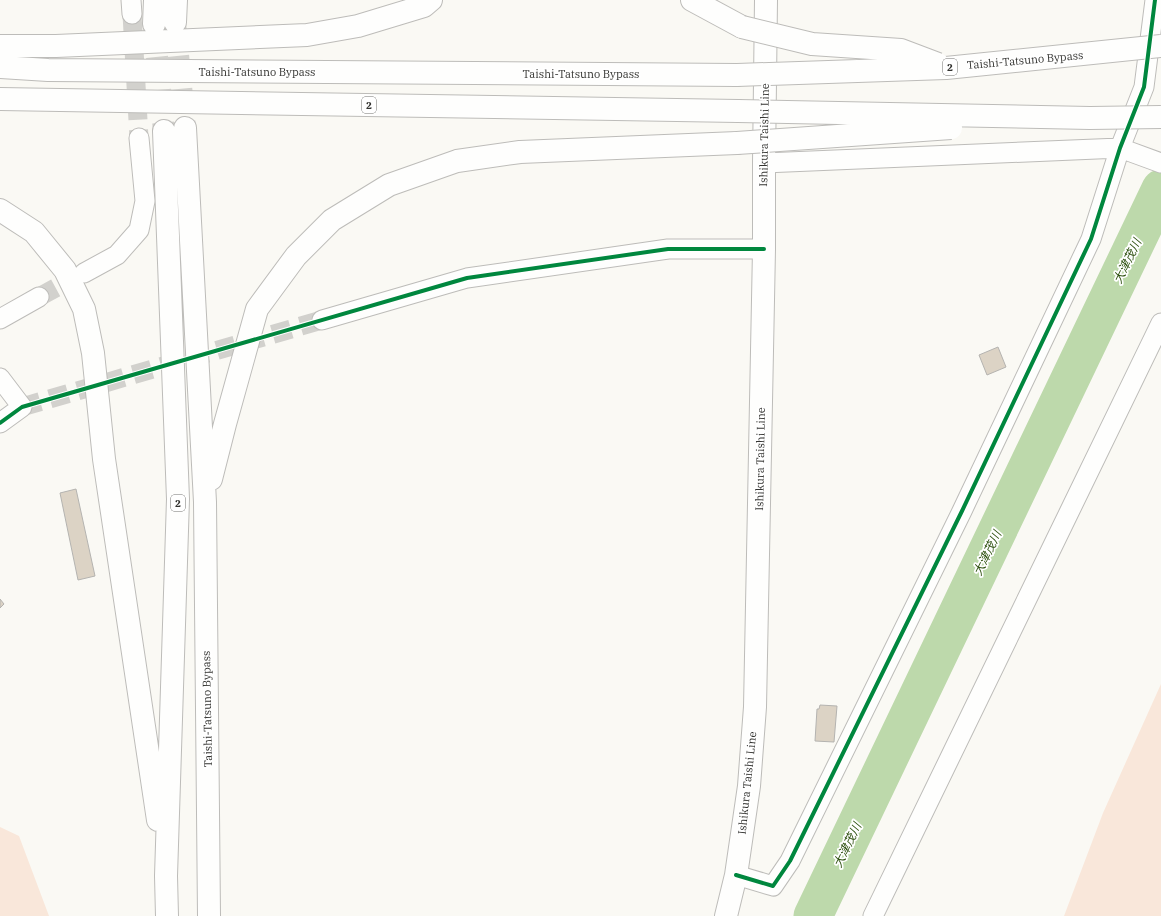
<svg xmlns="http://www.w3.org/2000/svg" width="1161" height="916" viewBox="0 0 1161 916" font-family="'IBM Plex Serif','Noto Sans JP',serif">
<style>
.green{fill:#f9e7da}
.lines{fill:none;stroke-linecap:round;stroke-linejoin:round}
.river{stroke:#bdd9ab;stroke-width:39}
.building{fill:#dcd3c5;stroke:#b4b3b0}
.street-tunnel{stroke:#d2d1cd;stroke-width:19;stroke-dasharray:19 10;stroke-linecap:butt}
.highway-tunnel{stroke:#d2d1cd;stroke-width:22;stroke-dasharray:22 11;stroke-linecap:butt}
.street-casing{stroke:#bdbcb9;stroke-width:21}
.secondary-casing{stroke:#bdbcb9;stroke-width:24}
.highway-casing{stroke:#bdbcb9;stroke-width:24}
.street{stroke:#fefefd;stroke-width:19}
.secondary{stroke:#fefefd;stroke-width:22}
.highway{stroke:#fefefd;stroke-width:22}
.highway-bridge-casing{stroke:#bdbcb9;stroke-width:24;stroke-linecap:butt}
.highway-bridge{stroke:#fefefd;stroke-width:22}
.cycleway-casing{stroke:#fff;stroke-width:6}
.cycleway{stroke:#00873e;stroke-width:4}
.labels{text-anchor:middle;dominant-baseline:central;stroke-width:3.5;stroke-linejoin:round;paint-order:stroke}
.shield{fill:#fff;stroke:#70706e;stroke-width:1}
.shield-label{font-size:10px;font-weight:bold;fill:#333330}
.street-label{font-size:11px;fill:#333330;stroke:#fff}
.water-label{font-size:12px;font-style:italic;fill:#2c4f0e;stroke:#fff}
</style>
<rect width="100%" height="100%" fill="#faf9f4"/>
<path class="green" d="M1161,684V916H1064L1103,813Z
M0,827L19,836L49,916H0Z"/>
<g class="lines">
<path class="river" d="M813,916L1161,189"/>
</g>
<path class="building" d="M998,347L1006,367L987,375L979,355Z
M76,489L95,576L78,580L60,493Z
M0,599L4,604L0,608Z
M820,705L837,706L834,742L815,741L817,709H819Z"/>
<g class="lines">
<path class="street-tunnel" d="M132,14L139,138
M39,297L83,273
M22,407L322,320"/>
<path class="highway-tunnel" d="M175,23L185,128
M154,24L164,131"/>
<defs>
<path id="street" d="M131,0L132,14
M764,163L1120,148L1161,163
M84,273L117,255L139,230L145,201L139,138
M0,319L39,297
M322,320L467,278L668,249H764
M0,378L22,407L0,423
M736,875L773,886L790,861L962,511L1091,239L1120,148L1144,87L1155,0
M873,916L1161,323"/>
<path id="secondary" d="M726,916L736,875L749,786L755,707L764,249V163L766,0"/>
<path id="highway" d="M692,0L742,27
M175,22L176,0
M154,24L155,0
M0,46H56L307,35L358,26L424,6L431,0
M0,67L48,70L737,75
M0,99L738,111
M185,128L205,502L209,916
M164,131L178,499L166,876L167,916
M0,210L34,232L65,270L84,309L93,353L104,459L158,820
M211,479L225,424L257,309L296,256L332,220L389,185L457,161L520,152L737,143"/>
</defs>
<use href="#street" class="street-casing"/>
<use href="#secondary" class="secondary-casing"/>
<use href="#highway" class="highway-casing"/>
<use href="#street" class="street"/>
<use href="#secondary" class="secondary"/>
<use href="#highway" class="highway"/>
<defs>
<path id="highway-bridge" d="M742,27L812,44L901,50L938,64
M737,75L946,68L1161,46
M738,111L1090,118L1161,117
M737,143L951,128"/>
</defs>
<use href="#highway-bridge" class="highway-bridge-casing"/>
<use href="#highway-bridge" class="highway-bridge"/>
<defs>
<path id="cycleway" d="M0,423L22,407L467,278L668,249H764
M736,875L773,886L790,861L962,511L1091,239L1120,148L1144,87L1155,0"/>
</defs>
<use href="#cycleway" class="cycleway-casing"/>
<use href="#cycleway" class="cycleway"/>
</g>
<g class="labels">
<g class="shield">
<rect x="943" y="59" width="14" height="16" rx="3"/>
<rect x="362" y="97" width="14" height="16" rx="3"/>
<rect x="171" y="495" width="14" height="16" rx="3"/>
</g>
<g class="shield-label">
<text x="950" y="67">2</text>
<text x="369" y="105">2</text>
<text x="178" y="503">2</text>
</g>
<g class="street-label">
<text transform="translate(1025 60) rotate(-5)">Taishi-Tatsuno Bypass</text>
<text x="257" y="72">Taishi-Tatsuno Bypass</text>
<text x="581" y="74">Taishi-Tatsuno Bypass</text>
<text transform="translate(764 135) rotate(-89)">Ishikura Taishi Line</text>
<text transform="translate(760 459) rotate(-89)">Ishikura Taishi Line</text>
<text transform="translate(207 709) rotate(-91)">Taishi-Tatsuno Bypass</text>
<text transform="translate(747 783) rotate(-84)">Ishikura Taishi Line</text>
</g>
<g class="water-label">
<text transform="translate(1127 261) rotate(-64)">大津茂川</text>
<text transform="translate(987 553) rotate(-64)">大津茂川</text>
<text transform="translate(847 845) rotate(-64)">大津茂川</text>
</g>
</g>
</svg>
